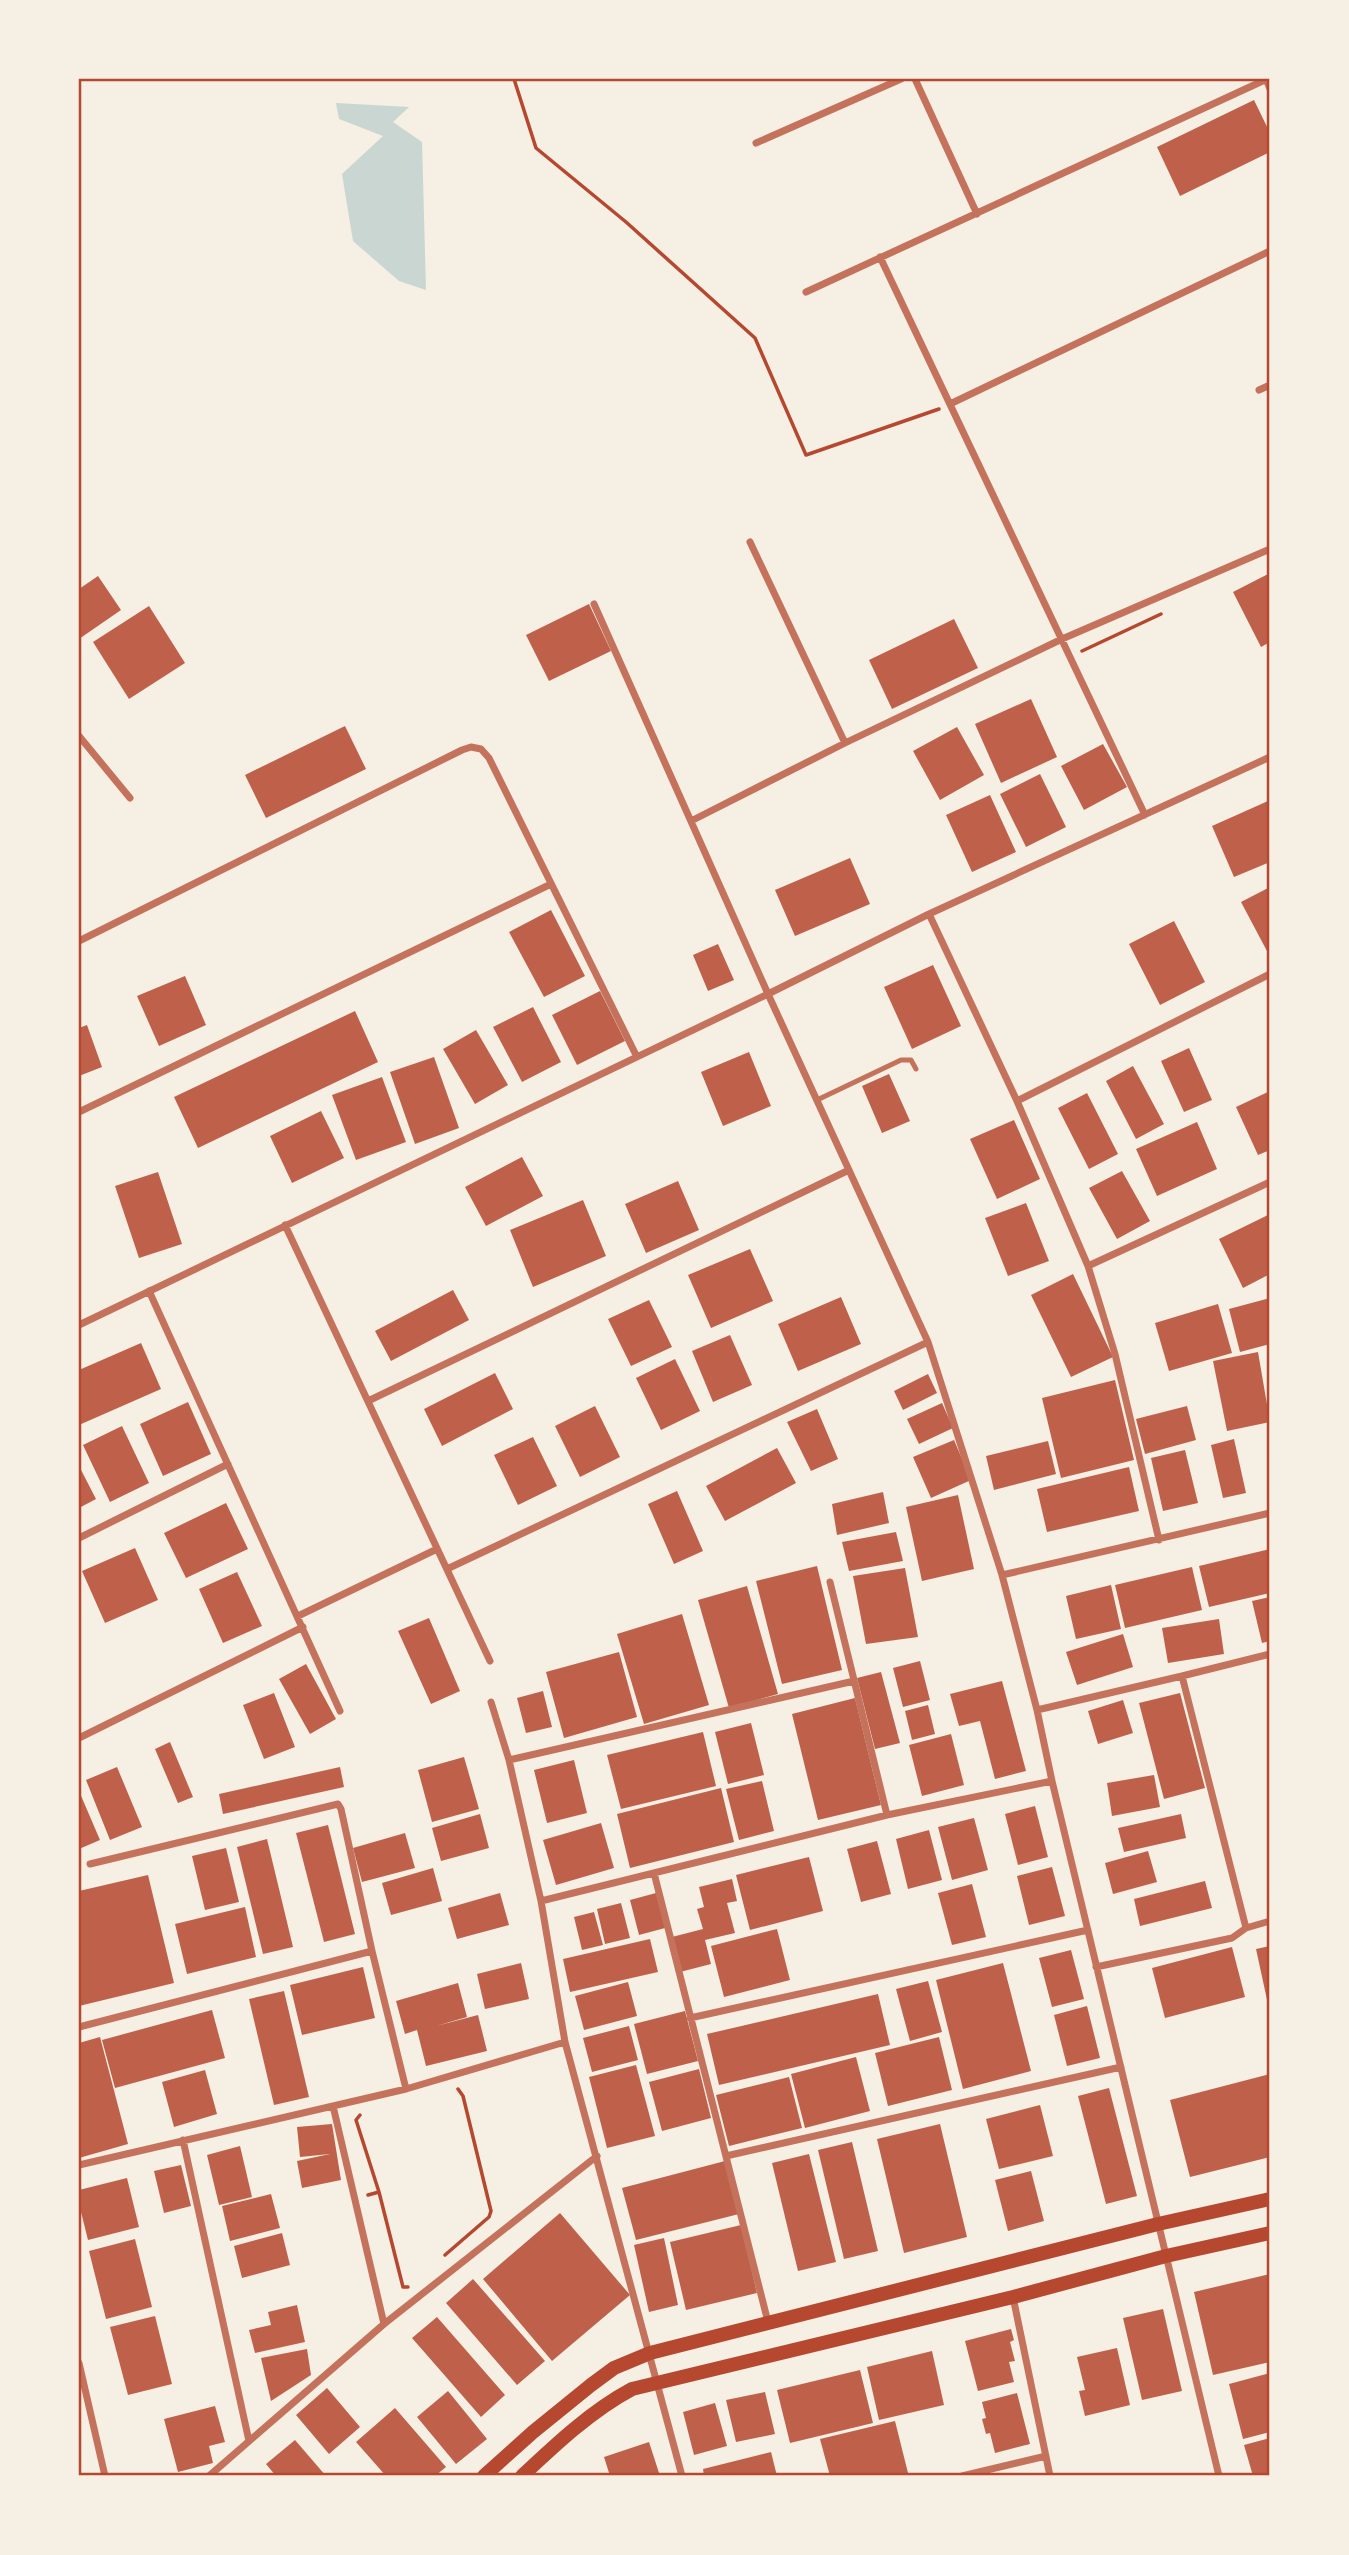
<svg xmlns="http://www.w3.org/2000/svg" width="1349" height="2555" viewBox="0 0 1349 2555" font-family="'PT Sans',sans-serif">
<style>
.water{fill:#c9d6d2}
.building{fill:#bf614a}
.lines{fill:none;stroke-linecap:round;stroke-linejoin:round}
.path{stroke:#b5482f;stroke-width:3.5}
.service{stroke:#c5725c;stroke-width:5}
.minor{stroke:#c5725c;stroke-width:7}
.secondary{stroke:#b5482f;stroke-width:14}
.neatline{fill:none;stroke:#b5482f;stroke-width:2.5}
</style>
<rect width="100%" height="100%" fill="#f6efe4"/>
<path class="water" d="M336,103L409,107L393,122L422,142L426,290L399,281L353,241L342,174L383,136L339,119Z"/>
<path class="building" d="M1254,100L1270,133V152L1180,196L1157,147Z
M1270,573V642L1261,647L1233,592Z
M98,576L121,610L79,639V589Z
M589,604L611,651L549,681L526,635Z
M149,606L185,663L129,699L93,642Z
M954,619L978,668L892,709L869,660Z
M1031,699L1057,757L1001,783L975,724Z
M345,726L366,769L266,818L245,775Z
M957,727L984,775L940,800L913,751Z
M1103,744L1127,787L1084,810L1061,766Z
M1040,774L1066,827L1026,847L1000,794Z
M990,795L1016,852L972,872L946,815Z
M1268,801L1270,806V862L1234,877L1212,826Z
M850,858L870,904L795,936L775,890Z
M1270,887V952L1268,953L1241,902Z
M551,910L585,976L544,997L509,932Z
M1174,921L1205,982L1160,1005L1129,944Z
M718,944L734,980L708,991L693,955Z
M933,965L961,1026L912,1049L884,987Z
M185,976L206,1025L159,1046L137,996Z
M600,991L625,1041L577,1065L552,1015Z
M533,1007L561,1062L522,1082L493,1027Z
M355,1011L378,1062L198,1148L174,1097Z
M87,1025L102,1067L79,1076V1028Z
M476,1030L508,1085L475,1104L443,1049Z
M1189,1048L1212,1100L1184,1112L1161,1061Z
M749,1052L771,1106L723,1126L701,1072Z
M434,1057L459,1128L415,1144L390,1072Z
M1133,1066L1164,1124L1136,1139L1106,1081Z
M889,1074L910,1121L882,1133L862,1086Z
M382,1077L406,1142L356,1160L332,1095Z
M1270,1091V1150L1258,1155L1236,1107Z
M1087,1093L1118,1154L1089,1169L1058,1108Z
M321,1111L344,1158L292,1183L270,1136Z
M1014,1120L1040,1179L997,1199L970,1139Z
M1197,1122L1217,1169L1157,1196L1136,1149Z
M522,1157L543,1196L486,1226L465,1187Z
M1122,1171L1150,1221L1117,1239L1089,1188Z
M158,1172L182,1244L139,1258L115,1186Z
M678,1181L699,1230L646,1253L625,1204Z
M583,1200L606,1256L533,1287L510,1230Z
M1026,1203L1049,1261L1008,1276L985,1218Z
M1270,1214V1274L1243,1288L1219,1239Z
M750,1249L773,1301L711,1328L688,1275Z
M1073,1274L1113,1357L1071,1377L1031,1295Z
M453,1290L469,1320L391,1361L375,1331Z
M841,1297L861,1344L798,1371L778,1324Z
M1270,1298V1344L1240,1352L1229,1309Z
M649,1300L672,1347L631,1366L608,1319Z
M1218,1304L1232,1353L1169,1371L1155,1323Z
M730,1335L752,1385L713,1402L692,1351Z
M141,1343L161,1389L79,1425V1370Z
M1258,1352L1270,1422L1227,1431L1213,1361Z
M675,1359L700,1411L661,1430L636,1378Z
M495,1373L513,1409L442,1446L424,1409Z
M928,1374L937,1393L903,1410L894,1391Z
M1115,1380L1134,1460L1061,1478L1042,1398Z
M188,1402L211,1454L163,1476L140,1424Z
M942,1403L953,1428L919,1444L907,1419Z
M595,1406L620,1457L580,1477L555,1426Z
M1187,1406L1196,1440L1145,1454L1136,1419Z
M817,1409L838,1459L811,1471L787,1422Z
M122,1426L149,1483L110,1502L83,1445Z
M533,1437L557,1486L518,1505L494,1455Z
M1234,1439L1246,1493L1223,1498L1211,1445Z
M954,1440L971,1480L931,1498L913,1457Z
M1048,1441L1056,1474L994,1490L986,1456Z
M777,1448L796,1483L725,1521L706,1486Z
M1185,1450L1198,1503L1163,1511L1151,1458Z
M79,1466L96,1499L79,1508Z
M1129,1467L1139,1511L1047,1532L1037,1489Z
M677,1491L703,1551L674,1564L648,1504Z
M883,1492L889,1523L837,1535L832,1504Z
M958,1495L974,1569L922,1581L906,1507Z
M226,1503L248,1549L186,1578L164,1533Z
M896,1532L903,1561L849,1571L842,1542Z
M135,1548L158,1600L105,1623L82,1571Z
M1270,1549V1593L1209,1607L1199,1566Z
M817,1566L842,1670L782,1684L756,1581Z
M1192,1567L1202,1610L1125,1628L1115,1585Z
M905,1568L918,1637L866,1644L853,1576Z
M237,1572L262,1626L223,1643L199,1589Z
M1111,1585L1121,1629L1076,1639L1066,1596Z
M747,1586L778,1694L729,1708L698,1600Z
M1270,1597V1641L1262,1643L1252,1601Z
M682,1614L709,1705L644,1724L617,1634Z
M429,1618L460,1691L431,1704L398,1631Z
M1219,1619L1224,1654L1168,1663L1162,1628Z
M1123,1634L1133,1667L1077,1685L1066,1652Z
M619,1652L637,1717L564,1738L546,1672Z
M920,1661L930,1700L903,1707L893,1668Z
M306,1664L336,1719L310,1734L279,1679Z
M881,1672L900,1743L875,1749L857,1678Z
M1002,1681L1026,1771L995,1779L980,1721L959,1726L950,1694Z
M543,1691L552,1727L526,1733L517,1698Z
M274,1693L295,1747L264,1759L243,1705Z
M1180,1693L1205,1788L1164,1799L1139,1703Z
M855,1698L881,1805L818,1820L792,1714Z
M1123,1700L1133,1733L1098,1744L1088,1711Z
M928,1705L935,1734L912,1740L905,1711Z
M751,1723L764,1775L728,1784L715,1732Z
M703,1732L716,1786L621,1809L607,1755Z
M951,1734L964,1785L922,1796L909,1745Z
M170,1742L193,1797L178,1803L155,1749Z
M464,1757L479,1809L432,1822L418,1770Z
M574,1760L587,1813L547,1823L534,1770Z
M117,1767L142,1827L110,1840L86,1780Z
M340,1767L344,1787L223,1814L219,1794Z
M1154,1775L1160,1807L1112,1816L1107,1783Z
M762,1781L774,1831L739,1840L726,1789Z
M721,1788L734,1842L630,1868L617,1814Z
M79,1791L100,1840L79,1849Z
M1035,1806L1048,1857L1018,1865L1005,1814Z
M480,1814L489,1848L441,1861L432,1828Z
M1181,1814L1186,1838L1124,1852L1118,1828Z
M974,1818L988,1870L952,1880L938,1827Z
M601,1823L614,1868L556,1885L543,1840Z
M328,1825L355,1934L324,1942L296,1833Z
M929,1830L942,1880L908,1889L896,1839Z
M405,1833L415,1868L362,1882L353,1848Z
M267,1839L293,1947L263,1954L237,1847Z
M877,1841L891,1894L861,1902L847,1849Z
M226,1848L239,1902L205,1910L192,1856Z
M1148,1851L1157,1882L1113,1894L1105,1863Z
M809,1857L823,1911L750,1930L736,1875Z
M1052,1867L1065,1916L1029,1925L1017,1876Z
M433,1868L442,1901L391,1915L382,1883Z
M148,1875L174,1983L79,2006V1891Z
M732,1879L737,1901L727,1903L735,1933L705,1940L711,1964L680,1972L672,1937L703,1929L697,1909L704,1907L699,1887Z
M1205,1881L1212,1908L1140,1926L1134,1899Z
M972,1884L986,1937L952,1945L938,1893Z
M500,1893L509,1925L457,1939L448,1908Z
M656,1893L665,1928L639,1935L630,1900Z
M621,1903L630,1938L605,1944L597,1909Z
M245,1907L256,1957L187,1974L175,1924Z
M594,1912L603,1945L582,1950L574,1917Z
M777,1929L790,1980L724,1997L711,1946Z
M650,1939L658,1972L570,1992L563,1959Z
M1270,1946V2009H1269L1256,1949Z
M1232,1947L1245,1997L1165,2018L1152,1968Z
M1071,1950L1084,1999L1052,2007L1039,1958Z
M521,1963L529,1999L485,2009L477,1974Z
M1003,1963L1031,2071L963,2089L936,1980Z
M363,1967L375,2018L302,2035L290,1985Z
M928,1981L942,2032L910,2041L896,1989Z
M628,1982L637,2016L584,2030L575,1996Z
M458,1983L467,2017L436,2026L478,2015L487,2051L426,2066L417,2030L405,2034L396,2001Z
M284,1991L309,2097L274,2105L249,1999Z
M878,1994L890,2045L719,2085L707,2034Z
M1087,2006L1100,2058L1067,2066L1054,2015Z
M212,2010L225,2058L115,2088L102,2040Z
M685,2011L698,2061L647,2074L634,2024Z
M629,2026L638,2060L592,2072L583,2038Z
M100,2037L128,2144L79,2158V2043Z
M939,2037L952,2090L888,2106L875,2053Z
M856,2057L870,2111L805,2128L791,2074Z
M636,2065L655,2136L607,2148L589,2077Z
M699,2069L711,2118L662,2131L649,2082Z
M205,2070L217,2114L174,2127L162,2082Z
M1270,2074V2157L1190,2177L1170,2100Z
M789,2077L802,2128L729,2146L716,2095Z
M1109,2088L1137,2196L1106,2204L1078,2096Z
M1040,2105L1053,2156L999,2169L986,2119Z
M332,2124L341,2180L302,2188L297,2161L330,2154L300,2157L297,2127Z
M940,2124L967,2237L904,2253L877,2139Z
M852,2142L878,2251L844,2259L818,2150Z
M240,2146L252,2197L219,2205L207,2155Z
M809,2154L836,2262L798,2271L772,2163Z
M725,2161L739,2214L636,2240L622,2188Z
M181,2165L191,2206L164,2213L154,2171Z
M1031,2171L1044,2221L1008,2231L995,2180Z
M127,2178L139,2227L88,2240L79,2204V2190Z
M271,2194L280,2228L230,2241L222,2206Z
M560,2213L630,2295L552,2361L483,2279Z
M741,2225L757,2293L686,2310L670,2242Z
M282,2233L290,2265L242,2278L234,2246Z
M664,2238L678,2305L649,2312L634,2245Z
M135,2239L152,2307L106,2319L89,2251Z
M1270,2274V2362L1213,2375L1194,2292Z
M473,2279L545,2361L517,2385L446,2303Z
M297,2305L305,2342L255,2353L249,2330L271,2325L268,2312Z
M1163,2309L1182,2391L1142,2400L1123,2318Z
M155,2316L172,2384L128,2395L110,2327Z
M437,2317L505,2395L481,2417L412,2338Z
M1011,2329L1014,2340L1010,2342L1015,2361L1009,2362L1014,2382L978,2391L965,2341Z
M1117,2348L1130,2405L1085,2416L1079,2391L1085,2390L1077,2357Z
M307,2349L311,2375L271,2401L261,2358Z
M932,2351L944,2405L879,2420L867,2367Z
M860,2370L873,2423L790,2443L777,2390Z
M1270,2373V2432L1243,2439L1229,2384Z
M327,2388L360,2427L329,2454L296,2415Z
M448,2391L487,2439L456,2464L417,2417Z
M765,2392L775,2434L736,2442L726,2400Z
M1017,2393L1030,2444L995,2453L990,2433L986,2434L982,2419L986,2418L982,2402Z
M715,2403L727,2446L694,2455L683,2412Z
M215,2406L225,2442L209,2446L213,2463L178,2472L164,2419Z
M395,2408L446,2467L435,2476H386L356,2442Z
M895,2421L908,2473L894,2476H830L820,2439Z
M1270,2438V2476H1253L1244,2445Z
M295,2440L326,2476H276L266,2464Z
M649,2442L660,2476H610L604,2457Z
M771,2452L777,2476H704L703,2469Z"/>
<g class="lines">
<path class="path" d="M514,79L536,148L626,222L755,338L806,455L939,409
M1082,651L1161,614
M360,2115L356,2120L379,2192
M368,2195L379,2192L403,2287H408
M445,2255L489,2217L491,2211L463,2096L458,2089"/>
<path class="service" d="M817,1100L901,1060H911L916,1069"/>
<path class="minor" d="M915,79L977,214
M1266,79L1270,89
M756,143L901,79
M880,257L1145,815
M806,292L1267,79
M1259,390L1270,385
M950,404L1270,251
M750,542L845,743
M594,604L768,994L928,1342L1002,1575L1037,1710L1052,1781L1219,2476
M79,736L130,798
M691,821L845,743L1062,639L1270,549
M929,914L1017,1101L1088,1266L1115,1354L1159,1540
M79,941L462,750L471,747L481,749L489,758L636,1055
M1017,1101L1270,974
M79,1112L551,884
M285,1225L490,1661
M1088,1266L1270,1182
M149,1291L340,1711
M79,1325L768,994L929,914L1270,757
M368,1401L849,1170
M79,1538L228,1464
M447,1569L928,1342
M1002,1575L1270,1513
M830,1582L887,1815
M298,1616L437,1549
M491,1702L509,1760L541,1901L565,2042L682,2476
M1037,1710L1182,1676
M79,1738L303,1627
M509,1760L854,1681
M90,1864L338,1804L341,1809L372,1951L406,2089
M654,1873L768,2322
M541,1901L887,1815L1052,1781
M1246,1928L1182,1676L1270,1654
M1096,1967L1232,1938L1246,1928L1270,1921
M690,2018L1088,1930
M79,2027L372,1951
M333,2106L384,2324
M183,2140L249,2441
M726,2156L1121,2067
M79,2165L406,2089L565,2042
M1013,2297L1050,2476
M79,2363L105,2476
M209,2476L384,2324L597,2156
M962,2476L1046,2456"/>
<path class="secondary" d="M484,2476L533,2432L591,2385L614,2368L650,2353L1158,2224L1270,2199
M522,2476C556,2444 591,2411 632,2389L1013,2297L1166,2256L1270,2233"/>
</g>
<rect width="1349" height="2555" fill="none" stroke="#f6efe4" stroke-width="161"/>
<rect x="80" y="80" width="1188" height="2394" class="neatline"/>
</svg>
